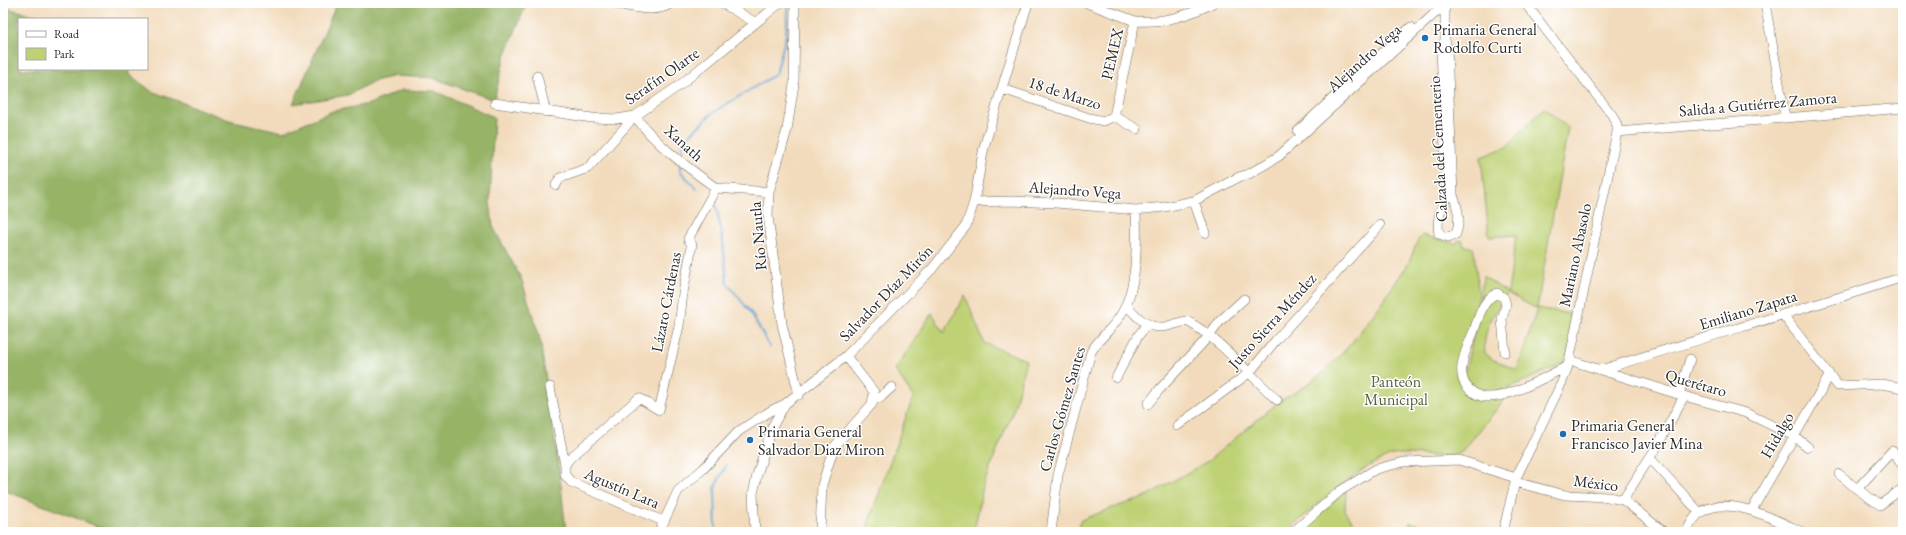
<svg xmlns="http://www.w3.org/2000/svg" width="1906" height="535" viewBox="0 0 1906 535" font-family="'EB Garamond',serif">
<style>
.green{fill:#bed174;stroke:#747e50;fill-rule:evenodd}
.forest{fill:#96b366;stroke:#606f48}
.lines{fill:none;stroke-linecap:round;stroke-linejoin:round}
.stream{stroke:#5ba0d0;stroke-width:2}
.minor-casing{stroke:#71695e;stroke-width:10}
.minor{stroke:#fff;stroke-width:9}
.poi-dot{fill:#1f6fb2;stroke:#fff;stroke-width:1.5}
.labels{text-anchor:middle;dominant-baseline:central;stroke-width:3;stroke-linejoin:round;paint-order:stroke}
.poi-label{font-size:16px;fill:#2b2b2b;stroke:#fff;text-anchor:start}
.street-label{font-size:16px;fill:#2b2b2b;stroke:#fff}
.park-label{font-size:16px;fill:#575d41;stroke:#fff}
</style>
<rect width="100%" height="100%" fill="#fff"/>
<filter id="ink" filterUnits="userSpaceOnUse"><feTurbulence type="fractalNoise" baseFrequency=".025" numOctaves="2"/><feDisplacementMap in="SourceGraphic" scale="8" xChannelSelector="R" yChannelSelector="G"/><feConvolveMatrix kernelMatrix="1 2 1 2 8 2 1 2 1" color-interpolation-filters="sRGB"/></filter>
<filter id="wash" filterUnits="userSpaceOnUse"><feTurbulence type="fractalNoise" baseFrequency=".012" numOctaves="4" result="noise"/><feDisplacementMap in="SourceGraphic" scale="16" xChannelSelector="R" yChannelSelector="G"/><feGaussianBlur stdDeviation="0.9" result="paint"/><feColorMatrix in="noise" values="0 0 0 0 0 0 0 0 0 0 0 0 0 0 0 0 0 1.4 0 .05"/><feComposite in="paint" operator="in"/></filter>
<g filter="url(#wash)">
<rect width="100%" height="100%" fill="#f2dbbc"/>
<path class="green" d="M1544,108L1568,128L1537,308L1576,315L1567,356L1562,364L1500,392L1485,393L1475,392L1464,376L1479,311L1483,276L1508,293L1516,235L1489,237L1481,157L1506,147ZM1507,293L1537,309L1517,370L1492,359L1485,353C1482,328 1495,314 1507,293Z
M1422,235L1457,244L1458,240L1463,241V245L1473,248L1474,252L1479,295L1475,315L1461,355L1467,391L1505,399L1461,453C1447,460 1416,453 1400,454C1368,457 1310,510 1287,532H1078L1081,520L1112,508L1141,499L1208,461L1281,400C1338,373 1371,318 1406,267C1413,257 1413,245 1422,235Z
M965,295L984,343L1026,360L1014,408L983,486L974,532H868V524L913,397L895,370L932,313L944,333Z
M1346,491L1345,512L1361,532H1297Z
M1410,522L1439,531V532H1407Z"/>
<path class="forest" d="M337,3H527L505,56L494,100L433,78L395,76L374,81L348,95L293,104Z
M3,7L49,19H19V69H128L129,74L151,91L229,120L283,132L333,111L369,104L402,90L434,91L494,117L490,201L493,227L521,278L540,339L560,476L566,532H112L3,490Z"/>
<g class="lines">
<path class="stream" d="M680,158L684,141L712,113L776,74L786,35L788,7
M680,165V171L697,189
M716,205L723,242L727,283L751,313L770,347
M716,532L715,487L727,464"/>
</g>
</g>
<g filter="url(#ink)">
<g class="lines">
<defs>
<path id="minor" d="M612,3C630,6 656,15 671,3
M722,3L756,23
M795,3L794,84L787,130L769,192L768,216L782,324L799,395
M1087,3L1135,21C1165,23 1187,16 1213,3
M1765,3L1785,117
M1445,40L1441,48L1447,196C1441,208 1436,220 1439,234L1448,237L1456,234C1461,220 1458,208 1453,195L1447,48L1445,40V3
M537,76L546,112
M1003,89L1089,118L1104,121L1114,116L1137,129
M495,103L592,118L617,119L635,116L680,85L780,3
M1114,116L1135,21
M1298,131L1363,70L1411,27
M1617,132L1903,108
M556,185L560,178L588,168L635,116C656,145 687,167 716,188
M1194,201L1205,233
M974,202L1011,201L1056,203L1136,210L1164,207L1194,201L1239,177L1249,174L1279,156L1445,4
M1126,304C1137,318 1150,331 1168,326C1175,324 1181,322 1187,321C1220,339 1249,374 1277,400
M1783,315L1838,386L1882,384L1903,388
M1505,352L1502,319L1506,305L1504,298L1497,293C1481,301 1479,318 1473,333C1466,350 1453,375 1470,390C1475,394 1480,397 1486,397C1508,399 1547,376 1568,366
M1569,360L1684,396L1746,413L1794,436L1808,447
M1601,370C1701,338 1803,310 1903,277
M1116,378L1138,336L1147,324
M550,387L565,465V475L571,482L663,521
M1679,394L1690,359
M874,398H880L892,387
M1148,404L1159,390L1210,335L1220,321L1244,299
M1177,426L1249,373L1276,340L1380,225
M1650,458L1700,513
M565,465L569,459L639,398L659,410L679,326L683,293L692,245L688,239L716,188L769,192
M1839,474L1857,489L1880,505L1903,488
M1515,482L1565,495L1608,497L1623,500L1664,532
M1857,489L1892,451L1903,466
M1623,500L1659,443L1684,396
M1752,510L1829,376
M659,532L678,491L703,469L739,431L772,410L785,404L846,356L932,269L966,226L974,202L984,147L1028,3
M755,532L753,494L757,475L772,427L785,404
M820,532L822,485L834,447L872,404L874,392L846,356
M1051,532L1058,475L1091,352C1099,338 1112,329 1120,316C1138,289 1137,242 1136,210
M1293,532L1340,491L1376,469L1404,462L1459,460L1516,478
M1503,532L1516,478L1562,382L1568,366L1617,132V125L1612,115L1525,3
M1687,532C1704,481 1771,518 1802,532"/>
</defs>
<use href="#minor" class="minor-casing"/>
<use href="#minor" class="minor"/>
</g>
</g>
<g class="poi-dot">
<circle cx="1425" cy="38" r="4"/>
<circle cx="1563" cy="434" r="4"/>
<circle cx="750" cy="440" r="4"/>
</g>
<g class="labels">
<g class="poi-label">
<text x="1433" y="29">Primaria General<tspan x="1433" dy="18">Rodolfo Curti</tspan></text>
<text x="1571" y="425">Primaria General<tspan x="1571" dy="18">Francisco Javier Mina</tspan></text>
<text x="758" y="431">Primaria General<tspan x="758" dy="18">Salvador Diaz Miron</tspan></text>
</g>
<g class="street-label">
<text transform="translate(1112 54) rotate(-77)">PEMEX</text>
<text transform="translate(1364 58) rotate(-42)">Alejandro Vega</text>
<text transform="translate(662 76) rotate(-35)">Serafín Olarte</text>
<text transform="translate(1065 93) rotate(18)">18 de Marzo</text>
<text transform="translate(1758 104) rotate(-5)">Salida a Gutiérrez Zamora</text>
<text transform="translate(684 143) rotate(42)">Xanath</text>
<text transform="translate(1438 149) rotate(-93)">Calzada del Cementerio</text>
<text transform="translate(1075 190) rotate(4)">Alejandro Vega</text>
<text transform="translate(758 236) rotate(-95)">Río Nautla</text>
<text transform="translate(1575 255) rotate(-78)">Mariano Abasolo</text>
<text transform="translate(886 293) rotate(-46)">Salvador Díaz Mirón</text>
<text transform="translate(666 302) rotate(-79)">Lázaro Cárdenas</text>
<text transform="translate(1748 310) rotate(-17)">Emiliano Zapata</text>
<text transform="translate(1272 321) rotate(-48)">Justo Sierra Méndez</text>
<text transform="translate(1696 383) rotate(16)">Querétaro</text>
<text transform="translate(1062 409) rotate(-74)">Carlos Gómez Santes</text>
<text transform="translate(1777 435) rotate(-60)">Hidalgo</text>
<text transform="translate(1596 483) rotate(7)">México</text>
<text transform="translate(622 488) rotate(23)">Agustín Lara</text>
</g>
<g class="park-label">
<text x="1396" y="381">Panteón<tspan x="1396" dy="18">Municipal</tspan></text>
</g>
</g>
<rect width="1906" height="535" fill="none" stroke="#fff" stroke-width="16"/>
<rect x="18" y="18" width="130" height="52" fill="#ffffff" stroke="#aaaaaa"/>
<rect x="26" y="31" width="20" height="6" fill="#ffffff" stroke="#aaaaaa"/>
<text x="54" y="38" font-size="12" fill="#2b2b2b">Road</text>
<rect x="26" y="48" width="20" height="12" fill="#bed174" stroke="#aaaaaa"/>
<text x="54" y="58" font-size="12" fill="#2b2b2b">Park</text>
</svg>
